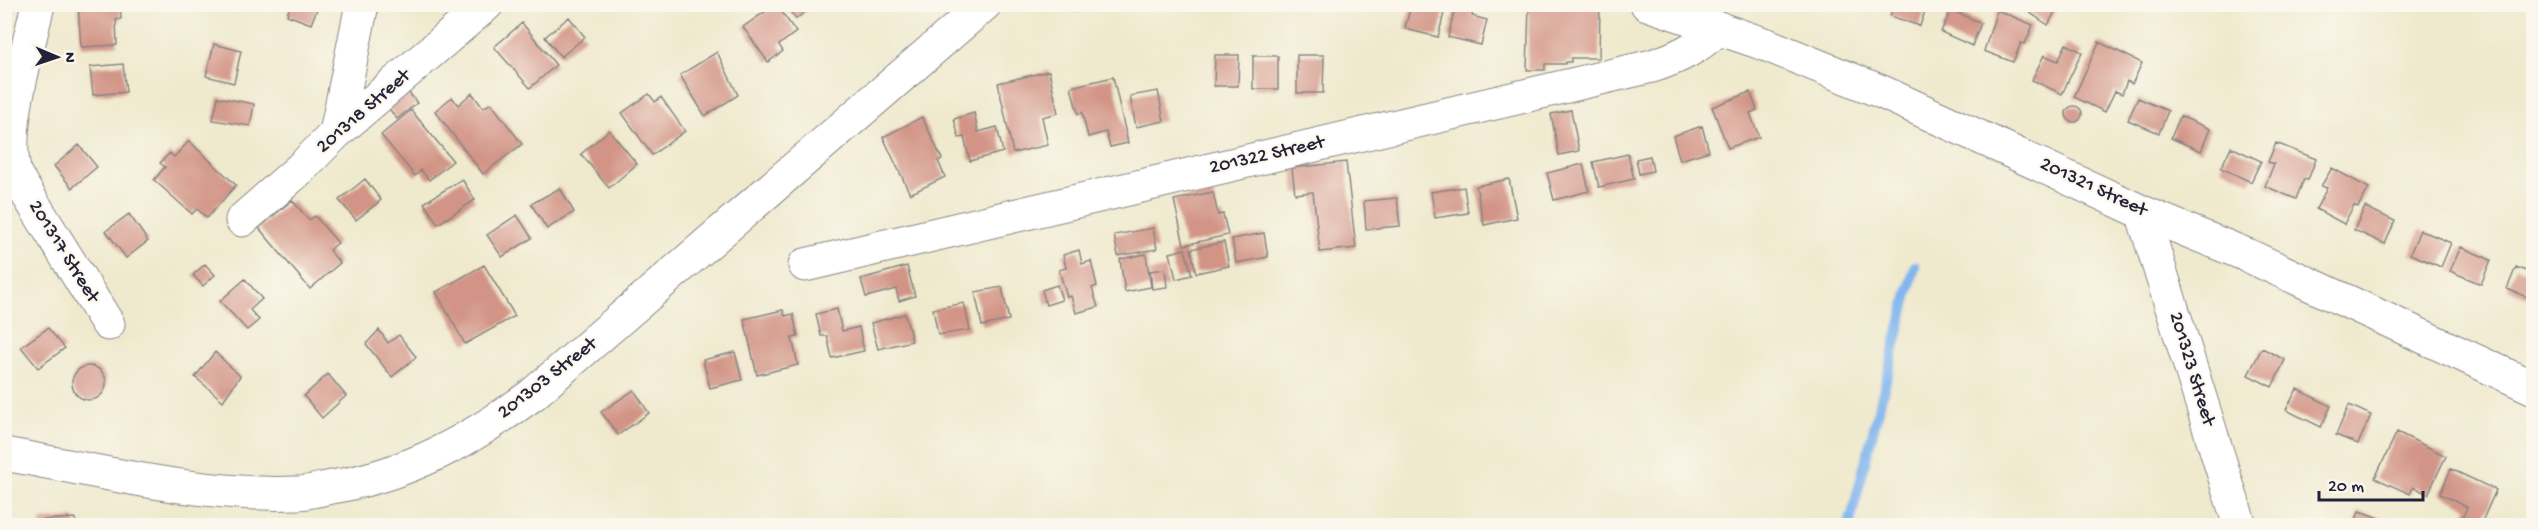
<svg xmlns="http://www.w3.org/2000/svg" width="2538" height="530" viewBox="0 0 2538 530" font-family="'Gochi Hand',sans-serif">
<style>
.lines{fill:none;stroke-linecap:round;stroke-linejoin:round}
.stream{stroke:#80b5ee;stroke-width:10}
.building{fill:#d29486}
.street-casing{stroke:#888684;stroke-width:35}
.street{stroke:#fff;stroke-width:33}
.labels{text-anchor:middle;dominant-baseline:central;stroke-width:4.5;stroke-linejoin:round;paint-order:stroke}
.street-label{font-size:20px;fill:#22223b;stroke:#fbf7ec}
</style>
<rect width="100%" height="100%" fill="#fbf7ec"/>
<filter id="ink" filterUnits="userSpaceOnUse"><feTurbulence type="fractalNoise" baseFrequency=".0167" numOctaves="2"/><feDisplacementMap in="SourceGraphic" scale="12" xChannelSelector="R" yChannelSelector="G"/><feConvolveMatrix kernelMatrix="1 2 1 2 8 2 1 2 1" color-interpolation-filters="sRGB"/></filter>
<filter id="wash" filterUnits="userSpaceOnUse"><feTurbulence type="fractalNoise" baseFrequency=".008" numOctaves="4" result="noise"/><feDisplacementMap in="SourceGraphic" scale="24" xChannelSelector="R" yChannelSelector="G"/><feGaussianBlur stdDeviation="1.35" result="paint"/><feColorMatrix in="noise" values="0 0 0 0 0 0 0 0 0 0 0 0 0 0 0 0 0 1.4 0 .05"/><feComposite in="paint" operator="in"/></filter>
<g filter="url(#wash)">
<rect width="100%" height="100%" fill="#efe9cd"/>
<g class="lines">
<path class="stream" d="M1849,526L1915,266"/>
</g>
<g id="blocks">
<path class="building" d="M78,4H120L121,19L116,20L117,45L81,47Z
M291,4H319L311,24L287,15Z
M776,4L796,32L779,45L783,51L768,62L743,27Z
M784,4H815L796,19Z
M1071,4H1107L1108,6L1073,12Z
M1411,4H1426L1445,9L1438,37L1405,29Z
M1456,4H1475L1472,16L1487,20L1481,45L1448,37Z
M1529,4H1600L1599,58H1571V62H1566L1565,64H1545V70H1527Z
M1864,4H1878L1876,9Z
M1894,4L1927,5L1920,26L1890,16Z
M2017,4H2046L2056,10L2048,25Z
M1951,10L1981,23L1972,46L1941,32Z
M1997,10L2033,25L2025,44L2021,43L2013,62L1984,51Z
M569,17L585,37L561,57L545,37Z
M522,23L556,65L530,88L494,47Z
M2099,42L2142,63L2132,84L2127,81L2122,94L2115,91L2105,112L2074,97Z
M214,44L241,51L234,83L206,76Z
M2066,44L2082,52L2062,94L2032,80L2044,55L2058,61Z
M717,52L738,95L705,116L680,75Z
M1215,55H1239L1238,86H1214Z
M1297,55H1324L1323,93H1297Z
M1253,56H1278V89H1253Z
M123,64L126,92L93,95L90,67Z
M1049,71L1058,113L1042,117L1048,145L1013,153L998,83Z
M1113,77L1128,143L1110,147L1106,132L1088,137L1082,112L1078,114L1071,87Z
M403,85L417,103L397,119L383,101Z
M1158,91L1164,121L1136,127L1130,96Z
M1750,92L1757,110L1750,113L1759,137L1728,148L1712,107Z
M472,93L483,108L491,103L522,144L483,174L435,111L452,97L458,105Z
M649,94L655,102L661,97L685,131L652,155L622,113Z
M218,97L254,104L250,126L213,120Z
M2138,98L2168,111L2159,133L2128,120Z
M2066 114a8 8 0 1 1 16 0a8 8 0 1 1-16 0Z
M411,110L453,161L429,180L421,170L415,176L381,135Z
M1571,110L1579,151L1559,155L1551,114Z
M974,113L978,132L997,127L1003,152L970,161L964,137L959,138L954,119Z
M2180,116L2210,129L2201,151L2171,138Z
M922,117L942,159L938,161L945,177L910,194L883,137Z
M1702,126L1709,151L1680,160L1673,136Z
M609,130L637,164L609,188L581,154Z
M189,141L236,185L207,218L197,209L192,214L154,180L165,167L160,163L170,153L174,157Z
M2276,143L2316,159L2308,180L2304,179L2296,199L2265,186L2274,164L2268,162Z
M79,145L97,167L72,188L54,166Z
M2231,147L2261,161L2251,182L2221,168Z
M1628,154L1634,179L1599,187L1593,162Z
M1650,156L1653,171L1639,174L1636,159Z
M1346,162L1356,248L1320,252L1313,192L1295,194L1292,168Z
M1583,164L1589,191L1554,200L1547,173Z
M2332,168L2369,188L2358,207L2354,205L2344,224L2316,209L2327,188L2321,186Z
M365,179L381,200L356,220L339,200Z
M462,179L475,200L438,224L424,203Z
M1509,179L1517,218L1484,225L1476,186Z
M1464,187L1468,213L1435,218L1431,192Z
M560,188L574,212L547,229L531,204Z
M1213,192L1218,215L1223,214L1228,235L1184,245L1174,200Z
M1397,198L1400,226L1366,229L1364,201Z
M292,200L309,220L315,216L338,243L329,250L340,263L310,289L259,228Z
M2365,207L2395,221L2385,244L2354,230Z
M129,214L148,241L126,258L106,231Z
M517,215L532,238L502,257L487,235Z
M1153,228L1157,249L1118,256L1114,235Z
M2420,230L2451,243L2441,267L2410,254Z
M1264,233L1268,257L1236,263L1232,239Z
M1224,242L1229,266L1196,273L1191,249Z
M2461,247L2491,260L2481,284L2450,271Z
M1185,249L1192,275L1176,279L1170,253Z
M1079,250L1082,264L1091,261L1097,286L1092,288L1098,307L1076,313L1071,296L1067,297L1059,270L1066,268L1063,255Z
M1146,254L1151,287L1125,292L1120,259Z
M205,264L215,275L203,286L193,275Z
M484,265L515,316L465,344L436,292Z
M907,266L915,296L899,301L896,289L866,297L861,279Z
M2516,267L2534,274V300L2507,289Z
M1165,269L1167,287L1152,289L1150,271Z
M245,279L262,299L250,310L259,320L247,330L220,301Z
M1057,285L1062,300L1046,305L1042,290Z
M1002,287L1009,320L982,326L975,292Z
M964,303L970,330L938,335L933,309Z
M837,309L842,331L859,327L864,351L832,358L827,336H821L816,314Z
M783,310L785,316L793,314L798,337L792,338L798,365L757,375L744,319Z
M905,314L912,341L878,349L871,323Z
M48,328L65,348L38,368L21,347Z
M379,330L388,343L399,335L416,357L392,377L366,344Z
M2262,348L2285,360L2272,387L2248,375Z
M215,352L240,376L223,401L195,377Z
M735,352L742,380L710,388L703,360Z
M72 383a17 17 0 1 1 34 0a17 17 0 1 1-34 0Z
M328,374L346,396L322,418L304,396Z
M2297,389L2331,406L2321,427L2286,410Z
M634,390L649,413L618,435L601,412Z
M2349,405L2371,415L2358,444L2336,435Z
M2397,432L2446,456L2428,494L2413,487L2410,494L2375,478Z
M2451,469L2496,490L2480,526L2459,525L2467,507L2440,494Z
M2534,492V508L2528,506Z
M2359,511L2392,522L2390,526H2354Z
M75,518L76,526H41V520Z"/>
</g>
</g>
<g filter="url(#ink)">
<use href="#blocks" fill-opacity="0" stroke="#888684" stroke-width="1.5"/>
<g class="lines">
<defs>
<path id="street" d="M38,4C28,51 3,129 15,174L108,324
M1647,4L1767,45L1882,92L2142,212L2249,256L2534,388
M336,133L362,4
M2142,212L2240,526
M242,220L301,168L336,133L487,4
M805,265L1652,66C1680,57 1697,48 1719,28
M4,454C101,471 199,497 297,493C308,493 321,489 332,487C410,474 470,440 532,395L985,4"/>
</defs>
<use href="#street" class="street-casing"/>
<use href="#street" class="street"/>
</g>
</g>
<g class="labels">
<g class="street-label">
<text transform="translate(364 112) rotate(-41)">201318 Street</text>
<text transform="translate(1267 156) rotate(-13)">201322 Street</text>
<text transform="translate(2093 188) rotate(25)">201321 Street</text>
<text transform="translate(63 252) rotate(58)">201317 Street</text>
<text transform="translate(2191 369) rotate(73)">201323 Street</text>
<text transform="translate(548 379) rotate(-38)">201303 Street</text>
</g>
</g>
<rect width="2538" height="530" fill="none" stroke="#fbf7ec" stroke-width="24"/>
<g transform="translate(57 57) rotate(92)" stroke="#fbf7ec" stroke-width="4.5" paint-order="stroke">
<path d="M0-4.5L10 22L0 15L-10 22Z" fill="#22223b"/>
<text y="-9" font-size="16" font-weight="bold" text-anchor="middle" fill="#22223b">N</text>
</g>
<path d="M2319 491v9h104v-9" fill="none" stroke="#22223b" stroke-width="3"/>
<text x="2328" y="491" font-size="18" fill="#22223b" stroke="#fbf7ec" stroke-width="4.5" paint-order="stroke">20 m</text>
</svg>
